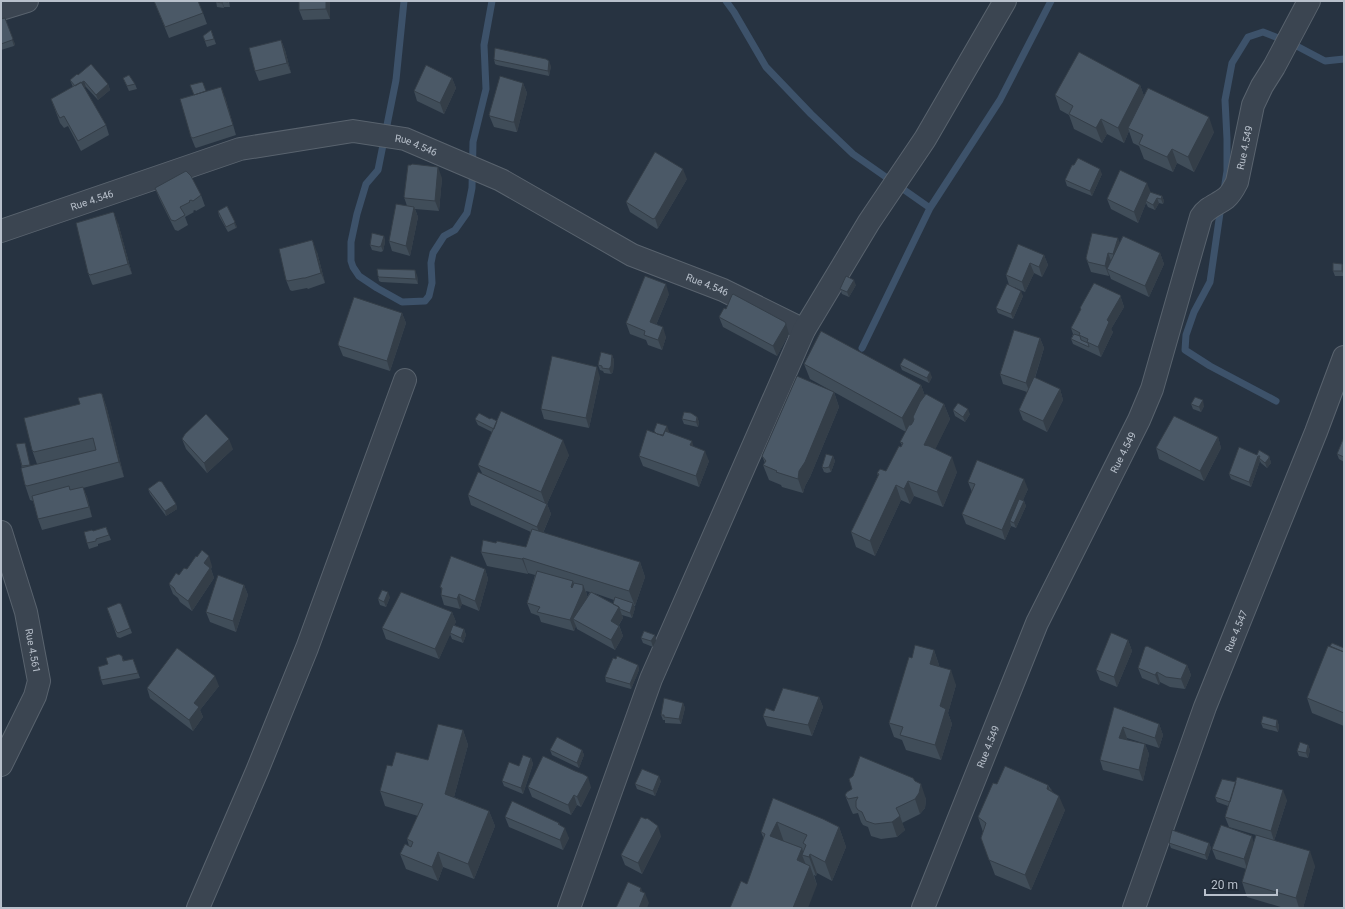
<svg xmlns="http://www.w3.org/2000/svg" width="1345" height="909" viewBox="0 0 1345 909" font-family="Roboto,sans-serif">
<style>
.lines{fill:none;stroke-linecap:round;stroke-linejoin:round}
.stream{stroke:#3d526a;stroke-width:7}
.minor-casing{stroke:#59636e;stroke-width:24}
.minor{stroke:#3b4551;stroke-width:22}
.wall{fill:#404d59;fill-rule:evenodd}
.shaded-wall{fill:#343e48}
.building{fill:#4b5967;stroke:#343e48}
.labels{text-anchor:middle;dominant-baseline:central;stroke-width:3;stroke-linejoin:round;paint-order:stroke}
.street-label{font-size:10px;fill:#b8c0cb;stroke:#202a36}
</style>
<rect width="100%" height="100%" fill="#273341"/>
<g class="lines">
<path class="stream" d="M404,1L396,80L378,170L366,184L357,214L351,242V261L353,267L359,276L377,288L402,302L425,301L429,296L432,283L431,263L433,253L444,236L455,230L467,213L472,188L473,142L486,89L484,45L492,1
M726,1L734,12L766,67L811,114L853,154L930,208
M1224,190L1227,171V139L1225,100L1232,63L1248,37L1263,32L1291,43L1325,61L1344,59
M1221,206L1210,282L1194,312L1186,335L1185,350L1210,366L1276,401
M862,348L930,208L1000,100L1051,1"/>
<defs>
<g id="minor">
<path d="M1,9L27,1"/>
<path id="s1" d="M1,231L240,149L353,131L405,139L501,180L632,255L723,290L804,330"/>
<path id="s2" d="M1,532L26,612L39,681L35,696L1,765"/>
<path d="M198,908L257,771L307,648L405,380"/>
<path d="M569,908L651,679L804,330L869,222L925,139L1005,1"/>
<path id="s3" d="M923,908L1037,623L1139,420L1152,389L1201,217C1207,207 1217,205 1226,198C1231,194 1234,188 1237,182L1253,105L1262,86L1274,67L1309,1"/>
<path id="s4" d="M1134,908L1205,707L1316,432L1344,357"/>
</g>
</defs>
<use href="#minor" class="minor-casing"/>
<use href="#minor" class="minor"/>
</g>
<path class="wall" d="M154,1L203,13L207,24L169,38Z
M216,1H229L230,7H224V8L217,7Z
M330,1V19L303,20L299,10Z
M1,19L15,44L14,46L1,50Z
M211,30L216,44L207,47L203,36Z
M281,40L285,50L291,73L259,81L255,71Z
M494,59L551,66L549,76L497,65L495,64Z
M78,75L108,84L110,90L98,100L86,87H84L106,125L109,135L81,151L68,126L64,128L60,123L51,99L73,87L70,80Z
M123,78L135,84L137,89L129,91Z
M452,78L456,88L444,114L417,101L414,91Z
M523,83L527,93L517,132H515L494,127L489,115Z
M1140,85L1144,96L1214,132L1194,172L1177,163L1173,172L1144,159L1139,146L1133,143L1129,131L1124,143L1107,134L1102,143L1074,129L1069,115L1060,110L1055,95Z
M206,91L225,97L236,135L196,148L195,147L191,137Z
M1074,165L1102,174L1092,196L1067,186L1065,180Z
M442,178L439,211L415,209L418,217L410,256L392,251L389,241L407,206L404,197Z
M687,179L658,228L657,229L630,212L626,202Z
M155,188L201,195L205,206L196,211L195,210L193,211L194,212L185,217L188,225L178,231L175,230L159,198Z
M1150,192L1162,196L1164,201L1163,204L1159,203L1155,210L1148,207L1146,203L1138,223L1111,209L1107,199Z
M227,206L237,227L236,228L228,232L219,216L218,211Z
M118,223L132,274L93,285L92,284L88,273Z
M384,236L385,242L383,251L381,252L372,250L370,245Z
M1120,243L1160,253L1164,264L1149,297L1111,279L1109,274V276L1091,272L1086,258Z
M317,252L325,283L308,289L307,288L292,291L290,290L286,280Z
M1044,255L1048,265L1042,277L1034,273L1025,292L1014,287L1023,296L1013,319L998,313L996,308L1009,285L1006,275Z
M1342,264L1344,269V276H1335L1333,271Z
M417,275L418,284L381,282L379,281L378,276Z
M856,285L849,297L842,294L840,289Z
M669,294L656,325L666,337L662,350L648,345L646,340L630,334L626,323Z
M1120,295L1124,307L1111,329L1113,332L1101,357L1073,344L1071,339L1073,334L1071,328L1081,309L1080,308Z
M402,313L406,323L390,371L343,356L338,344Z
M719,317L789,334L777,356L723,327Z
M1040,338L1044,348L1035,378L1060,389L1063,400L1047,432L1023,420L1019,410L1027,392L1003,384L1000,374Z
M612,355L614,360L613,372L611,374L604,373L603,371L600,370L598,365Z
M804,364L921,385L925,396L944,404L950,419L935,449L957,472L943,507L914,496L910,504L901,500L875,556L856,547L851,532L878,476L877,473L886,471L902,445L900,442L906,432L834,392L839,407L810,477L805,486L803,493L782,487L781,485L769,480L763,465L765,463L762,456L830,390L810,379Z
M900,365L932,377L929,383L902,370Z
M600,377L589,428L544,419L541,409Z
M102,394L107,409L124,477L83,488L87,497L92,517L42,530L38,519L33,501L30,500L25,485L22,468L16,444L25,443L26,448L30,466L37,464L32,450L80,404Z
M1191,404L1204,406L1201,412L1193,409Z
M953,410L970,414L965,422L955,416Z
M697,417L699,422L698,427L684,424L682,419Z
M475,419H490L569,455L547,504L551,514L543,533L640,562L645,577L635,606H634L635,608L632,618L622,615L623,618L619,625L623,636L615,650L577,629L576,626L574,631L541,622L539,616L531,613L527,603L535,575L528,573V574L487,566L481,552L496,543L526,547L531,532L471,505L468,495L482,473L478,465L492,432L478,425ZM586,591L590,592L587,597V595ZM594,593L614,600L613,604Z
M654,431H669L668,433L694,447L709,461L699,487L643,466L639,456L655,433Z
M1218,437L1221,448L1204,481L1159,459L1156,448Z
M1344,437V462L1339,459L1337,454Z
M182,439L233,449L207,473L186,449Z
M1257,455L1269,456L1271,463L1267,468L1261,463L1260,461L1251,487L1231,479L1229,474Z
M833,456L835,461L831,472L827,473L824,472L822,467Z
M968,482L1028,489L1023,500L1024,501L1026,506L1016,528L1011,526L1005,540L966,524L962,514L972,492Z
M148,489L176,504L177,509L166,516L150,494Z
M106,527L111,540L98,544V546L89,549L87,543L93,531Z
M212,566L211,569L214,578L192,611L180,602L178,598L173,594L169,584L187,569Z
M485,569L488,579L479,611L462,604L460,609L444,605L441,595L442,590L440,587Z
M244,585L248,595L236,632L210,622L206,612Z
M390,597L386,607L380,605L378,599Z
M121,604L132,633L120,638L117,637L107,608Z
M452,612L456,622L454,625L464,629L466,635L463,643L452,639L450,634L439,659L386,639L382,628Z
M655,635L656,641L653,647L643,643L641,638Z
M1128,640L1132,651L1117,687L1100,680L1096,670Z
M1330,646L1344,648V726L1312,713L1307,698Z
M934,650L939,665V666L956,685L948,713L952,724L941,760L906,750L902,740L894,737L889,723L912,658Z
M122,656L124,661L133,659L140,678L103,685L101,680L108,664Z
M616,659L638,665L639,670L631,689L606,682L605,677Z
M1187,665L1191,675L1185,689L1170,687L1160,682L1159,685L1142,678L1138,668Z
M219,686L200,710L203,717L193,731L150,698L147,688Z
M819,697L823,707L812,736L767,726L763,716L774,711Z
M683,703L685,708L681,724L665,723V720H663L661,715Z
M1114,707L1159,724L1163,735L1159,748L1127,738L1126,740L1145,744L1149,754L1143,781L1103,770L1100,760Z
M1277,720L1279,726L1278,732L1263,728L1261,723Z
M463,730L468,745L454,797L489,811L495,826L474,879L443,867L438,881L406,869L400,854L409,846L407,839L418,816L385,806L380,791L392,766L428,760Z
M1308,745L1310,750L1308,758L1299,756L1297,751Z
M550,750H582L584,755L579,768L552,755Z
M531,758L533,764L523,794L504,786L502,781L519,766Z
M661,781L655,796L637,789L635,784Z
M915,781L926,799L925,808L920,814L902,823L905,830L897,837L881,839L871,836L868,827L863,825L861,822L858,813L853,814L851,810L845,795Z
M997,784L1048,785L1065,810L1031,890L995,875L981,838L983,832L978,817Z
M528,787H591L581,807L577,805L571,815L532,797Z
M1215,797L1287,800L1274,841L1315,866L1303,908H1284L1247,897L1242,882L1246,869L1216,859L1212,849L1254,842L1256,835L1229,827L1225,817L1228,806L1217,802Z
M773,798L839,827L846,847L832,881L817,873L816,876L814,875L817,885L747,884L764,839L761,832Z
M505,817L559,823L560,825L569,838L563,850L509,827Z
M661,836L642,874L625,865L621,855Z
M1169,843H1209L1211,848L1207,860L1171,848Z"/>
<path class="shaded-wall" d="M222,1L224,7V8L222,3Z
M326,1H330V19L326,9Z
M13,39L15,44L14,46L12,40Z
M281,40L285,50L291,73L287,63Z
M549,61L551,66L549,76L548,71Z
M452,78L456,88L444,114L440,103Z
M84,81L86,87L77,92L76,87Z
M523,83L527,93L517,132L514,122Z
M108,84L110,90L98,100L96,95Z
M1140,85L1145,99L1128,128L1129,131L1124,143L1118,128Z
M221,87L225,97L236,135L233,125Z
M1209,117L1214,132L1194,172L1188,157Z
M1101,119L1107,134L1102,143L1096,128Z
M1172,149L1177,163L1173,172L1167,157Z
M438,167L442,178L439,211L435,201Z
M683,169L687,179L658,228L655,218Z
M1100,169L1102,174L1092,196L1090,191Z
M1147,183L1151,193L1146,201V203L1138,223L1134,212Z
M1162,196L1164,201L1163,204L1161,199Z
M1157,198L1159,203L1155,210L1153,205Z
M414,207L418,217L410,256L406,246Z
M114,213L118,223L132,274L128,264Z
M235,222L237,227L236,228L234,223Z
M384,236L385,242L383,251L381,246Z
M1118,238L1122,248L1117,264L1113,254Z
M313,242L317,252L325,283L321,273Z
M1108,253L1112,263L1107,269L1109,274V276L1105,266Z
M1160,253L1164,264L1149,297L1145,286Z
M1044,255L1048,265L1042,277L1039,267Z
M1030,263L1034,273L1025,292L1022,282Z
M1342,264L1344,269V276L1342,271Z
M415,270L417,275L418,284L416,279Z
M854,280L856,285L849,297L847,292Z
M666,284L669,294L653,332L650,322Z
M1021,291L1023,296L1013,319L1011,314Z
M1120,295L1124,307L1111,329L1113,332L1101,357L1098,347L1107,320Z
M402,313L406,323L390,371L387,361Z
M786,324L789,334L777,356L773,346Z
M663,327L666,337L662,350L658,340Z
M1040,338L1044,348L1030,393L1026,383Z
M612,355L614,360L613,372L611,374L609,369Z
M597,367L600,377L589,428L586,418Z
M930,372L932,377L929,383L927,378Z
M921,385L926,399L913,417L914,421L907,433L902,418Z
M1060,389L1063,400L1047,432L1043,421Z
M834,392L839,407L810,477L805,486L803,493L798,479L799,471Z
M102,394L107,409L124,477L119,462Z
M1203,400L1204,406L1201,412L1199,407Z
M944,404L950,419L930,460L924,445Z
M968,409L970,414L965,422L963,417Z
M697,417L699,422L698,427L696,422Z
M667,426L669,431L665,440L663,435Z
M1218,437L1221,448L1204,481L1200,471Z
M229,439L233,449L207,473L204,463Z
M563,440L569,455L547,504L551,514L541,537L537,527L546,506L541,492Z
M692,441L695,451L690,445Z
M705,451L709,461L699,487L696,476Z
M833,456L835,461L831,472L829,467Z
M1258,456L1260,461L1251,487L1249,482Z
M1269,456L1271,463L1267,468L1265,463Z
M952,457L957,472L943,507L937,492Z
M1024,479L1028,489L1013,523L1010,521L1011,526L1005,540L1002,530Z
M908,481L914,496L910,504L904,489Z
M896,485L901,500L875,556L870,541Z
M83,487L87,497L92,517Z
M1024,501L1026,506L1016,528L1014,523Z
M176,504L177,509L166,516L165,511Z
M209,556L212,566L211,569L214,578L192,611L188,601L204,563Z
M523,558L528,573V574L522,559Z
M640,562L645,577L635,606L629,591Z
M485,569L488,579L479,611L475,601Z
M573,581L576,591L571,587Z
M244,585L248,595L236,632L233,621Z
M583,585L587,595V600L573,619L576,626L574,631L570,620Z
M388,592L390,597L386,607L384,602Z
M459,594L462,604L460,609L457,599Z
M633,603L635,608L632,618L630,613Z
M619,607L623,618L615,631L611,621Z
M452,612L456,622L439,659L435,649Z
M619,626L623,636L615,650L611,640Z
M464,629L466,635L463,643L461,638Z
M655,635L656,641L653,647L651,641Z
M1128,640L1132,651L1117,687L1114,677Z
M934,650L939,665L936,679L930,664Z
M638,665L639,670L631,689L630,684Z
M1187,665L1191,675L1185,689L1181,679Z
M951,670L956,685L948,713L952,724L941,760L935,745L940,706Z
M1157,672L1160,682L1159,685L1155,675Z
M215,676L219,686L200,710L203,717L193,731L189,720L194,703Z
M819,697L823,707L812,736L808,725Z
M683,703L685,708L681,724L679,719Z
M1277,720L1279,726L1278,732L1276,727Z
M1159,724L1163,735L1159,748L1155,738Z
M1123,727L1127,738L1123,748L1119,738Z
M463,730L468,745L451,808L445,794Z
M1145,744L1149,754L1143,781L1139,770Z
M1308,745L1310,750L1308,758L1306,753Z
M582,750L584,755L579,768L577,763Z
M531,758L533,764L523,794L521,788Z
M659,776L661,781L655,796L653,791Z
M588,777L591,787L581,807L577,797Z
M921,784L926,799L925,808L920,814L915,799Z
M1048,785L1050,791L1051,788L1053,793L1047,789Z
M1283,790L1287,800L1274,841L1271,831Z
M574,795L577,805L571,815L568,805Z
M1059,796L1065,810L1031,890L1025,875Z
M489,811L495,826L474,879L468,864Z
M900,816L905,830L897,837L892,822Z
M777,822L784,842L770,836Z
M559,823L563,833L565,828L569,838L563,850L560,840L558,824Z
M658,826L661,836L642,874L638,863Z
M839,827L846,847L832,881L825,862Z
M1252,836L1255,847L1247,869L1244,859Z
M1209,843L1211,848L1207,860L1205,855Z
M802,848L804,855H802L808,870L797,860Z
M1310,851L1315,866L1303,908H1299L1296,898Z
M438,852L443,867L438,881L432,867Z
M810,854L817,873L816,876L809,857Z
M810,866L817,885L808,908H793Z
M641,888L644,896L645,893L649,903L647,908H639L640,891Z"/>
<path class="building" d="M154,1H198L203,13L165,27Z
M216,1H228V2L222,1V3L216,2Z
M299,1H326V9L299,10Z
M5,18L13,39L12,40L1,44V19Z
M211,30L214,39L205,41L203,36Z
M281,40L287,63L255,71L249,48Z
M495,48L546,59L549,61L548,71L495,60L494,59Z
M1079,52L1140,85L1118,128L1101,119L1096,128L1069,114L1073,106L1055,95Z
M91,64L108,84L96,95L84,81L75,86L70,80L77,74L78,75Z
M426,65L452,78L440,103L414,91Z
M129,75L135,84L127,86L123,78Z
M500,76L523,83L514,122H512L490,116L489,115Z
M81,82L106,125L78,141L64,116L60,118L57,113L51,99Z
M202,82L203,83L206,91L194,95L190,85Z
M221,87L233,125L193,138L191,137L180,99Z
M1148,88L1209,117L1188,157L1172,149L1167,157L1156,152L1139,144L1143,135L1128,128Z
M655,152L683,169L655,218L653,219L626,202Z
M1078,158L1100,169L1090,191L1065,180L1072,165H1074Z
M412,164L438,167L435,201L405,198L404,197L408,165H411Z
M1120,170L1147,183L1134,212L1107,199Z
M186,171L191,176L201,195L193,201L191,200L189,201L190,202L180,207L185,215L175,221L171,220L155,188Z
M1150,192L1162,196L1161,199L1157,198L1153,205L1146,201Z
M396,204L414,207L406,246L389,241Z
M227,206L235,222L234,223L226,227L218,211Z
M113,212L114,213L128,264L90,275L88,273L76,223Z
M372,233L384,236L381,246L379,247L370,245Z
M1092,233L1118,238L1113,254L1108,253L1105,266L1088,262L1086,258Z
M1123,236L1160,253L1145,286L1107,269Z
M312,240L313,242L321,273L305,278H303L288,281L286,280L279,249Z
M1018,244L1044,255L1039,267L1030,263L1022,282L1006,275Z
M1333,263L1342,264V271H1333Z
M377,269L415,270L416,279L379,277L378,276Z
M645,276L666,284L650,322L663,327L658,340L644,335L645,331L626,323Z
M846,276L854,280L847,292L840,289Z
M1094,283L1120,295L1121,296L1107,320L1109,322L1098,347L1087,342L1088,339L1079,335L1080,333L1071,328L1081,309L1080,308Z
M1007,284L1021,291L1011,314L996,308Z
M733,294L785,322L786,324L773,346L719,317L724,308L726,309L732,295Z
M354,297L402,313L387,361L339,346L338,344Z
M1014,330L1040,338L1026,383L1000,374Z
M821,331L921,385L902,418L804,364Z
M1074,334L1080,336L1081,340L1088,343L1089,347L1071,339Z
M601,352L612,355L611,366L609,369L602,368V366L598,365Z
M552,356L597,367L586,418L541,409Z
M904,358L930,372L927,378L900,365Z
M797,376L834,392L805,462L799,471L798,479L776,472L777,471L763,465L766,461L762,456Z
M1034,377L1060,389L1043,421L1019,410Z
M100,393L102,394L119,462L27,486L25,485L21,468L96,450L93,438L34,452L32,450L24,418L80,404L78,398Z
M926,394L944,404L924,445L929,446L952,457L937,492L908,481L904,489L896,485L870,541L851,532L879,474L877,473L880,469L886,471L899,446L901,447L903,443L900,442L909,425H911L913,422L914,419L913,417L920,402Z
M1195,397L1203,400L1199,407L1191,404Z
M958,403L968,409L963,417L953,410Z
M501,411L563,440L541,492L478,465Z
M684,412L691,413L697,417L696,422L682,419Z
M479,413L490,419L491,418L497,421L494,429L476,420L475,419Z
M206,414L229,439L204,463L182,439L185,434Z
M1174,416L1218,437L1200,471L1156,448Z
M657,423L667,426L663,435L657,434L654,431Z
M647,430L663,436L665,431L692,441L690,445L705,451L696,476L639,456Z
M1344,437V457L1337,454Z
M25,443L30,465L22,466L16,444Z
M1239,447L1257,455L1259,450L1269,456V458L1265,463L1259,458L1260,456H1258L1249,482L1229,474Z
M826,454L833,456L829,467L825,468L822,467Z
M977,460L1024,479L1002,530L962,514L975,484L968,482Z
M478,472L547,504L537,527L468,495Z
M159,481L162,482L176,504L165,511L148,489Z
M69,486L70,490L83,487L89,507L38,519L32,496Z
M1019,499L1024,501L1014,523L1010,521Z
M106,527L109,535L96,539V541L87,543L84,532L92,530L93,531Z
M532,529L640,562L629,591L523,558L522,559L481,552L483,540L496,543L497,541L526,547Z
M202,550L209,556L204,563L210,568L188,601L176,592L174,588L169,584L176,573L179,575L184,568L187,569L196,556L197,557Z
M451,556L485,569L475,601L459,594L457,599L441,595L442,588L440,587Z
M537,571L573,581L571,587L572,588L574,583L583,585V590L570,620L537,612L540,607L527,603Z
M218,575L244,585L233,621L206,612Z
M382,590L388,592L384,602L378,599Z
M401,592L452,612L435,649L382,628Z
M591,592L619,607L611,621L619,626L611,640L573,619Z
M615,597L633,603L630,613L620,609L619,607L613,604Z
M119,603L121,604L130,628L118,633L116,631L107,608Z
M453,625L464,629L461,638L450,633Z
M644,631L655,635L651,641L641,638Z
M1111,633H1112L1128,640L1114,677L1096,670Z
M1332,643L1344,648V652L1330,646Z
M915,645L934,650L930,664L951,670L940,706L946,709L935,745L900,735L903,727L889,723L909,657L912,658Z
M1147,646L1187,665L1181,679L1166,677L1157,672L1155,675L1138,668L1145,647Z
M1328,646L1344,652V713L1307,698Z
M177,648L215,676L194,703L199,707L189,720L147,688Z
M119,654L122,656L123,661L133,659L138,673L101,680L98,667L108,664L106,658Z
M617,656L638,665L630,684L605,677L613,658L616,659Z
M783,688L819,697L808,725L763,716L766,708L774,711Z
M664,698L683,703L679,719L664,717V715H661Z
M1114,707L1159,724L1155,738L1123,727L1119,738L1145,744L1139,770L1100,760Z
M1263,716L1277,720L1276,727L1261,723Z
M438,724L463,730L445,794L489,811L468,864L438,852L432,867L400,854L405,844L411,847L413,842L407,839L423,804L380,791L387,765L392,766L396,752L428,760Z
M557,737L582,750L577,763L550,750Z
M1300,742L1308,745L1306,753L1297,751Z
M523,755L531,758L521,788L502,781L509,762L519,766Z
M543,756L575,771L583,774L588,777L577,797L574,795L568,805L528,787Z
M860,756L913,778L915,781L921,784L919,793L915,799L896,808L900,816L892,822L875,824L866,821L862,812L858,810L856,807V801L858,797L848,799L845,795L847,792L852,789L849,779L853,776Z
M1005,766L1048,785L1047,789L1059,796L1025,875L989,860L981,838L986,823L978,817L993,783L997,784Z
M642,769L659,776L653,791L635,784Z
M1237,777L1283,790L1271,831L1225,817Z
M1222,779L1236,782L1230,802L1215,797Z
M773,798L823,819L839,827L825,862L810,854L809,857L802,855L806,845L803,843L807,835L777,822L770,836L802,848L797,860L810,866L793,908H730L741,881L747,884L765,834L761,832Z
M512,801L559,823L558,824L565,828L560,840L505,817Z
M641,817L646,819L647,818L658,826L638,863L621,855Z
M1221,825L1252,836L1244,859L1212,849Z
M1172,830L1209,843L1205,855L1169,843Z
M1256,835L1310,851L1296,898L1242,882Z
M628,882L641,888L640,891L645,893L639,908H616Z"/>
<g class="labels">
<g class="street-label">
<text stroke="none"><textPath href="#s1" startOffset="432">Rue 4.546</textPath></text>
<text stroke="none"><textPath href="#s3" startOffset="833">Rue 4.549</textPath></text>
<text stroke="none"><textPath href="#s1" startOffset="96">Rue 4.546</textPath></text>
<text stroke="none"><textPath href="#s1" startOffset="756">Rue 4.546</textPath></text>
<text stroke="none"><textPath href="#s3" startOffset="498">Rue 4.549</textPath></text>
<text stroke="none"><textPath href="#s4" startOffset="295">Rue 4.547</textPath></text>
<text stroke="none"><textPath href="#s2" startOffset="123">Rue 4.561</textPath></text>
<text stroke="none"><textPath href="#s3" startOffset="174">Rue 4.549</textPath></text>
</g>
</g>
<rect width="1345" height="909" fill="none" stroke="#b8c0cb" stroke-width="4"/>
<path d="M1205 889v6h72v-6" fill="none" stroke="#b8c0cb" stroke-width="2"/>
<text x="1211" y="889" font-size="12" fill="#b8c0cb" stroke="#202a36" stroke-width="3" paint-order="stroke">20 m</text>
</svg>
